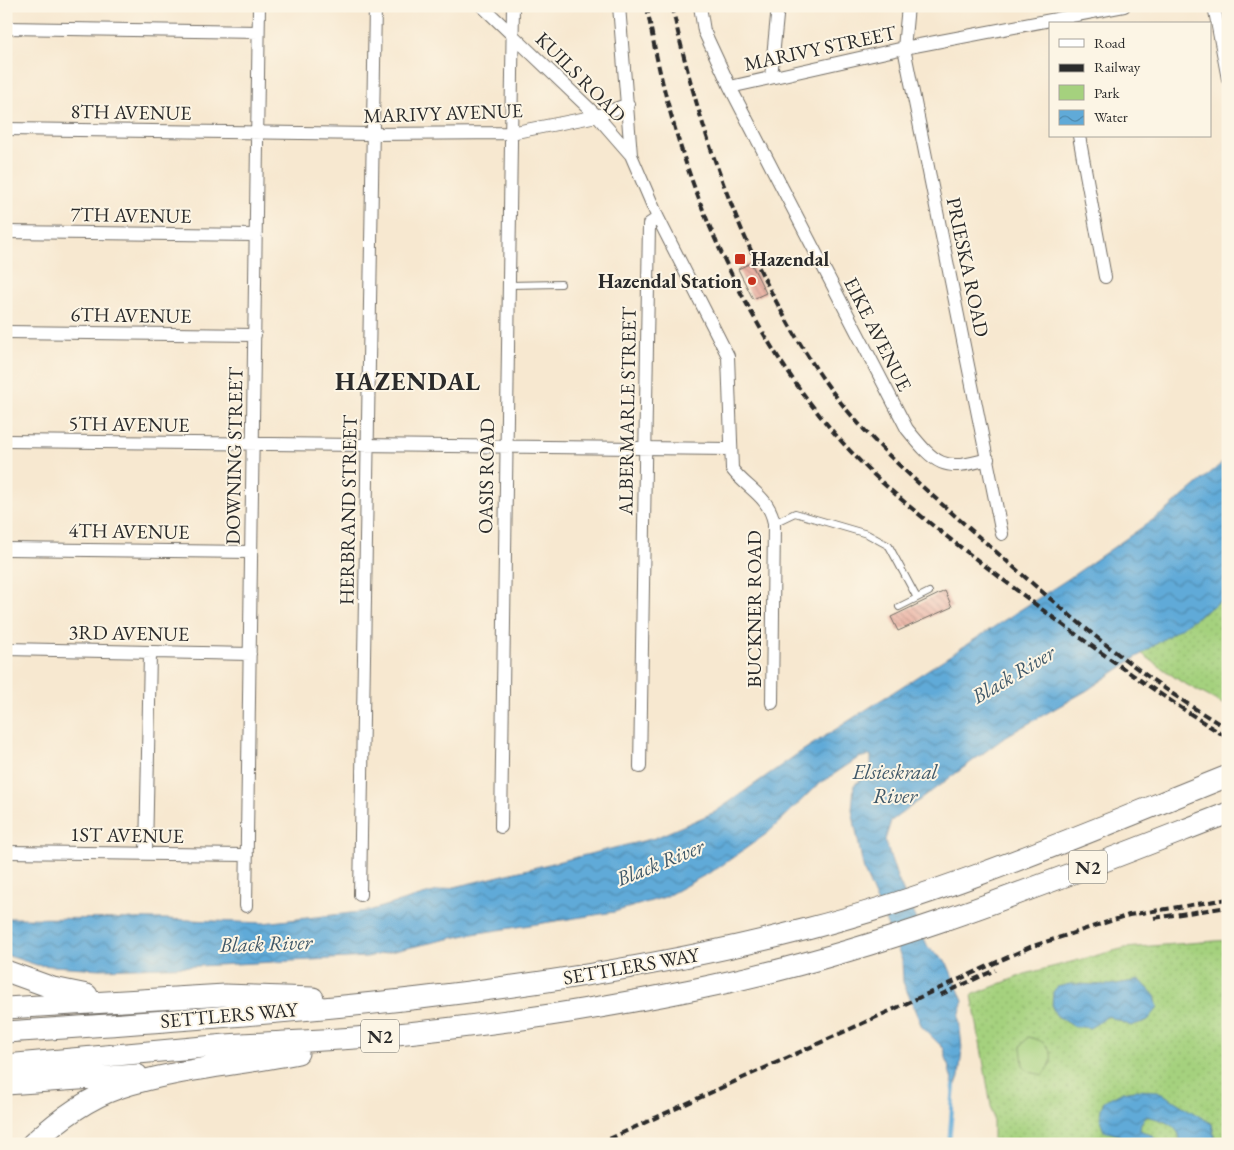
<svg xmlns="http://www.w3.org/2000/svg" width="1234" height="1150" viewBox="0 0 1234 1150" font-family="'EB Garamond',serif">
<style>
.green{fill:url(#green-dots);stroke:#687e54}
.pitch{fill:#a5d17e;stroke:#687e54}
.water{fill:url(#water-waves);stroke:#466a82}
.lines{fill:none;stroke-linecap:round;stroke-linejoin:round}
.stream{stroke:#60aad8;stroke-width:4}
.building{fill:url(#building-back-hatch)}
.service-casing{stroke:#726d65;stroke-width:8}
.minor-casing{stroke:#726d65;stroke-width:14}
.motorway-casing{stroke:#726d65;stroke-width:23}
.service{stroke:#fff;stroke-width:6}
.minor{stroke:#fff;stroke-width:12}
.motorway{stroke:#fff;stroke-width:21}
.rail{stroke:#2b2b2b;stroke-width:4;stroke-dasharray:8 4;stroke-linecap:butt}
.poi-dot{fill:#c8321e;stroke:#fcf5e5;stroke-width:2}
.labels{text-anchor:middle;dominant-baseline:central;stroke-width:4;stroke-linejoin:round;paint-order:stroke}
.shield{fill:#fcf5e5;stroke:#6a6863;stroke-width:1}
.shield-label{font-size:19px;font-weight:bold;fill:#2b2b2b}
.street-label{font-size:20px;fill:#2b2b2b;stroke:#fcf5e5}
.poi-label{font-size:20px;font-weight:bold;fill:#2b2b2b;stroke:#fcf5e5;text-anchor:start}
.water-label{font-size:21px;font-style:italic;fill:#3e5768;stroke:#fcf5e5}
.district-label{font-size:25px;font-weight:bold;letter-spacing:1px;fill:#2b2b2b;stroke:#fcf5e5}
</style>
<defs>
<pattern id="green-dots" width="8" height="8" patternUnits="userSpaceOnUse" patternTransform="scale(1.25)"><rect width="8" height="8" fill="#a5d17e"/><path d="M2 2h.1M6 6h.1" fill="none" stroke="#8eb46d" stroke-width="1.8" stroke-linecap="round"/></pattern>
<pattern id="water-waves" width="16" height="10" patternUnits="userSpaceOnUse" patternTransform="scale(1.25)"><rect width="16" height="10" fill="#60aad8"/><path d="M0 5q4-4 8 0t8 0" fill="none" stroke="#4f8baf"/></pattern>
<pattern id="building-back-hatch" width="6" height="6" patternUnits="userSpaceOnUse" patternTransform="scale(1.25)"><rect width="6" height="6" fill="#eab0a2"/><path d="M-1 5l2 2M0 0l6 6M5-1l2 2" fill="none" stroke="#be8f84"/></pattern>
</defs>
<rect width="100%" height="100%" fill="#fcf5e5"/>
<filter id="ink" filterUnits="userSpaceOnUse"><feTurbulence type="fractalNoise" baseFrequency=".02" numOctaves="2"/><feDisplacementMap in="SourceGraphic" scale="10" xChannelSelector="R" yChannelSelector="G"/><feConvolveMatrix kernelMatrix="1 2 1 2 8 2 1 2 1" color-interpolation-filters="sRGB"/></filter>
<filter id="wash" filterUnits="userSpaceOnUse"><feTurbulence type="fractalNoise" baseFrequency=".0096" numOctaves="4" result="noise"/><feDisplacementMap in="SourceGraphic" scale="20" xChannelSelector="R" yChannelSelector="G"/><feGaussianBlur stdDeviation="1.12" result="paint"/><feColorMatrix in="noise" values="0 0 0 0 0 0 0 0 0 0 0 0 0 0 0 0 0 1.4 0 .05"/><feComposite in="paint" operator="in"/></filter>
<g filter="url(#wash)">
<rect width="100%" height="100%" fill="#f7e8d0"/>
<path class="green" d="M1228,596V707L1180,681L1141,653Z
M1228,940V1144H993V1118L972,995L1025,974L1125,948Z"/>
<path class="pitch" d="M1028,1037C1051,1041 1059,1057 1043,1075L1029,1072L1023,1065L1021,1046Z"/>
<path class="water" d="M1228,458V596L1086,691L1008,735L891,821L885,840L897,877L928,947L947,963L963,1001L959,1017L962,1049L959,1077L954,1089L944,1049L922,1027L903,982L902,960L864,871L852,810L854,785L871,772V755L858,758L815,787L769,832L718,868L665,897L614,912L466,935L367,957L198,966L100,969L37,965L6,955V918L165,919L263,923L368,911L430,893L655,838L715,812L796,755L1068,579L1167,510Z
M1140,980L1155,996L1158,1008L1148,1020L1131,1026L1108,1016L1090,1028L1073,1026L1056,1015L1052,1007L1053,992L1057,987L1070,984L1110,985Z
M1135,1090L1158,1091L1212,1124L1216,1144H1176L1180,1140C1179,1124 1159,1119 1146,1116L1141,1123L1140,1130L1153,1136L1158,1144H1129L1121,1136L1104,1131C1099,1121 1099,1111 1104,1101L1121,1092Z"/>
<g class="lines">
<path class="stream" d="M949,1144L954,1085"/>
</g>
<g id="blocks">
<path class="building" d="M751,263L766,293L753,299L738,269Z
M945,591L952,607L898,631L891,617Z"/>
</g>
</g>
<g filter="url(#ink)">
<use href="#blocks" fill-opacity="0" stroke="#726d65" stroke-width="1"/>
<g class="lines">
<defs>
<path id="service" d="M508,285L561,284
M774,523L795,513L867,534L889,546L917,598
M899,607L929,592"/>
<path id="minor" d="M482,6L597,116L631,155
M619,6L631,155L658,218L728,356L732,469C747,489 769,496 774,523L772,703
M700,6L704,31L730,87L907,429C936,465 943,472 988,459
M908,6L904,48L1002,534
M1214,6L1228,79
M6,28L258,32
M771,77L778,6
M730,87L904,48L1124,6
M6,129L371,134L511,133L597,116L628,104
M1079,136L1105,277
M6,232L256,235
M6,332L255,335
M6,441L730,449
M6,549L251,552
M6,649L250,654
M640,767L649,224L658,218
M501,827L513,6
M6,852L247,855
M146,854L150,653
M360,895L375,6
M246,906L259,6"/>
<path id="motorway" d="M6,971L53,988L87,995
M6,1008L225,995L313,998
M6,1032C274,1014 545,997 807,929C951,892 1090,831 1228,776
M6,1065C80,1058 153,1051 226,1045C276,1042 327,1041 377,1036C484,1026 590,1011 696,989C880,952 1053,881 1228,813
M6,1084L137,1075
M32,1144C57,1121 86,1099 118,1088C176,1069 239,1065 298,1053"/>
</defs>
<use href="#service" class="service-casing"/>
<use href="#minor" class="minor-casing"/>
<use href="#motorway" class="motorway-casing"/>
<use href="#service" class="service"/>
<use href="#minor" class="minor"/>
<use href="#motorway" class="motorway"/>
<path class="rail" d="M647,6C672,161 737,323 842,442C885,490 938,530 989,569C1067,629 1145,686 1228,738
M672,6C700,135 745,263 819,373C860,434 916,481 970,529C1032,583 1093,638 1160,685C1182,701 1205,715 1228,729
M1154,918L1228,907
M940,995L995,970
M598,1144L1030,947L1129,915L1228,899"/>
</g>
</g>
<g class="poi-dot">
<rect x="734" y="253" width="12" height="12" rx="2.5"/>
<circle cx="752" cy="281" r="5"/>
</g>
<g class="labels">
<g class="shield">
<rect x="1069" y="850.5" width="38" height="33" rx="4"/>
<rect x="361" y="1019.5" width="38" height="33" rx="4"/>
</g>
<g class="shield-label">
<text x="1088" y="867">N2</text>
<text x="380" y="1036">N2</text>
</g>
<g class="street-label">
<text transform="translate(820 48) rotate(-12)">MARIVY STREET</text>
<text transform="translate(581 77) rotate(45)">KUILS ROAD</text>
<text transform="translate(131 112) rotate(1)">8TH AVENUE</text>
<text transform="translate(443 113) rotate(-2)">MARIVY AVENUE</text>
<text transform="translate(131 215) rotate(1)">7TH AVENUE</text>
<text transform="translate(968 267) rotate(78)">PRIESKA ROAD</text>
<text transform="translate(131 315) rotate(1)">6TH AVENUE</text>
<text transform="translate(878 334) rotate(63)">EIKE AVENUE</text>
<text transform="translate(627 411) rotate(-89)">ALBERMARLE STREET</text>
<text transform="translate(129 424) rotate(1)">5TH AVENUE</text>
<text transform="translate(234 456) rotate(-89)">DOWNING STREET</text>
<text transform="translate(486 476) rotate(-89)">OASIS ROAD</text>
<text transform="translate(348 510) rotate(-89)">HERBRAND STREET</text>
<text transform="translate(129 531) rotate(1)">4TH AVENUE</text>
<text transform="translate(754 609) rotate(-90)">BUCKNER ROAD</text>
<text transform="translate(129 633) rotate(1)">3RD AVENUE</text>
<text transform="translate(127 835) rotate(1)">1ST AVENUE</text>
<text transform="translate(631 966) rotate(-10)">SETTLERS WAY</text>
<text transform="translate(229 1015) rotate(-5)">SETTLERS WAY</text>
</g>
<g class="poi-label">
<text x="751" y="259">Hazendal</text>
<text x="742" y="281" text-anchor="end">Hazendal Station</text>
</g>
<g class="water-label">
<text transform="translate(1013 674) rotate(-31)">Black River</text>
<text x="895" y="771">Elsieskraal<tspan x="895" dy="24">River</tspan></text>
<text transform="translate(660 862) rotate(-22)">Black River</text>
<text transform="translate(266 943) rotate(-2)">Black River</text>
</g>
<g class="district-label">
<text x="408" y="381">HAZENDAL</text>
</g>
</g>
<rect width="1234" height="1150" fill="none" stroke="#fcf5e5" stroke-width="25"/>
<rect x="1049" y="22" width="162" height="115" fill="#fcf5e5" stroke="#a8a49b"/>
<rect x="1059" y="39" width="25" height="8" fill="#ffffff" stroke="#a8a49b"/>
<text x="1094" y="48" font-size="15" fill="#2b2b2b">Road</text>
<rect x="1059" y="64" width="25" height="8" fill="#2b2b2b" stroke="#a8a49b"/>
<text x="1094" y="72" font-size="15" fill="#2b2b2b">Railway</text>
<rect x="1059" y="85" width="25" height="15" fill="#a5d17e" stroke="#a8a49b"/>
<text x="1094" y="98" font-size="15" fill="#2b2b2b">Park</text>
<rect x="1059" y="110" width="25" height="15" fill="url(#water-waves)" stroke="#a8a49b"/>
<text x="1094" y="122" font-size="15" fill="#2b2b2b">Water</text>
</svg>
